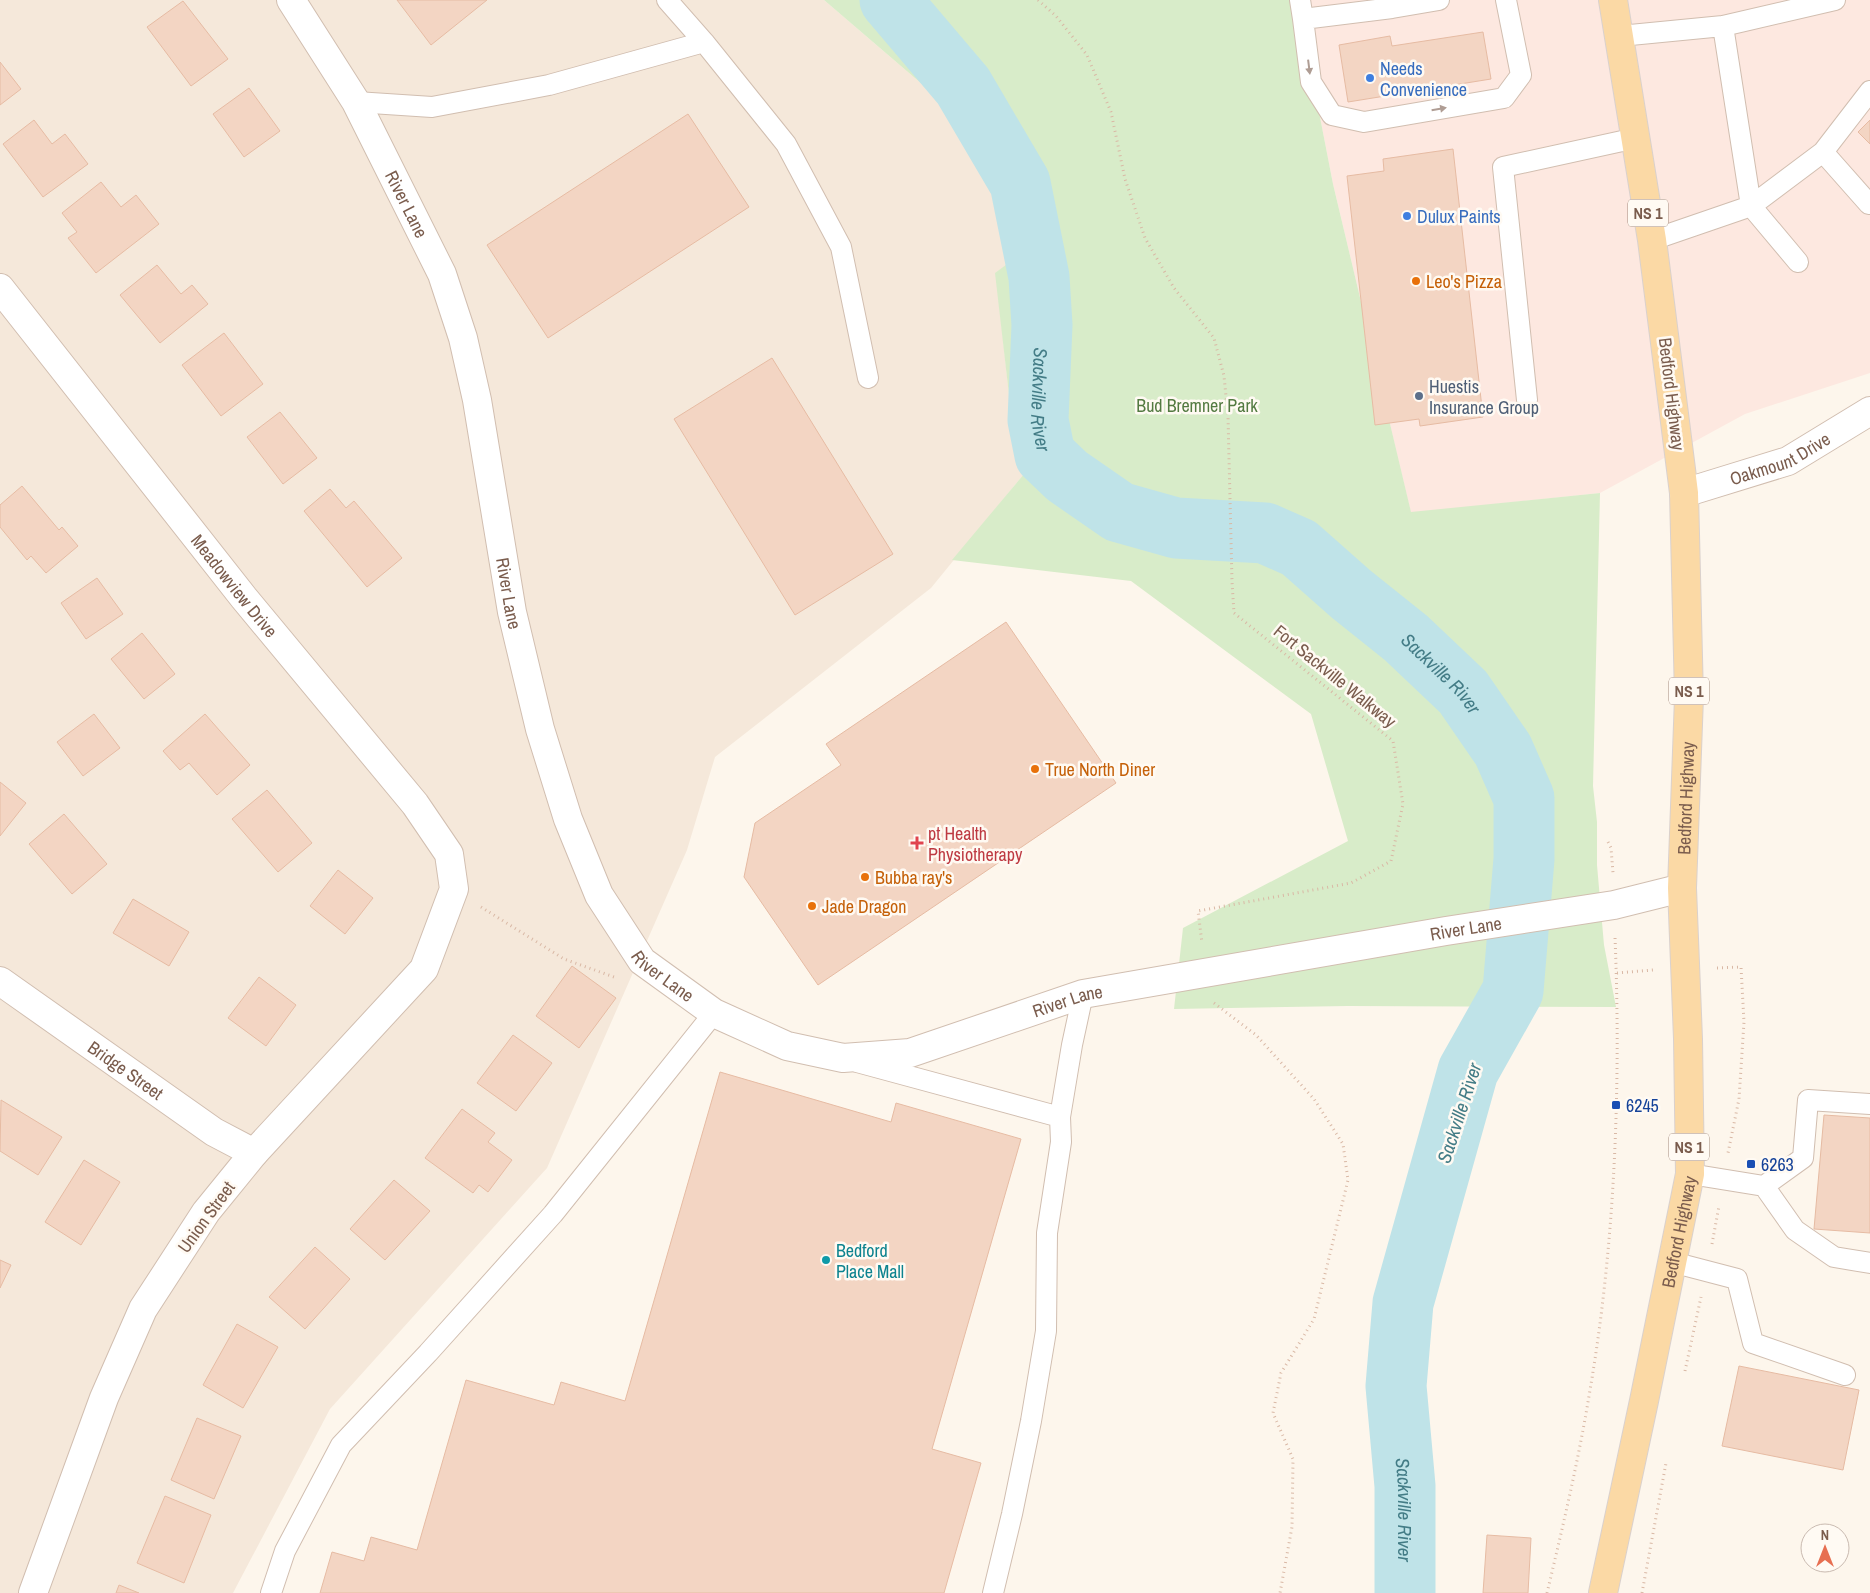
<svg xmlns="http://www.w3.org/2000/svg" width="1870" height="1593" viewBox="0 0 1870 1593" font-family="'Archivo Narrow',sans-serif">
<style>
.residential{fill:#f5e8da}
.commercial{fill:#fde8e0}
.green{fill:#d8ecc9}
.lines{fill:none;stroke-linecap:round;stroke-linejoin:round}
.river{stroke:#bfe3e8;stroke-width:61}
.building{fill:#f3d5c3;stroke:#e6bba3}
.service-casing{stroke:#d1beb0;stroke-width:22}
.minor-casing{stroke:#d1beb0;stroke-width:30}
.primary-casing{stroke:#dad1cd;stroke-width:30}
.path{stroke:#d9b8a5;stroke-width:3;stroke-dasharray:1 4;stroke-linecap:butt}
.service{stroke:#fff;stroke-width:20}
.minor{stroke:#fff;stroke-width:28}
.primary{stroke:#fbd9a5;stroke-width:28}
.oneway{fill:#af9d94}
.shop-dot{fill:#3f7fe0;stroke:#fffaf3;stroke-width:2}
.food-dot{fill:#e8710a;stroke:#fffaf3;stroke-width:2}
.service-dot{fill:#5c6f8a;stroke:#fffaf3;stroke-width:2}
.health-dot{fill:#e0444e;stroke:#fffaf3;stroke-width:2}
.transit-dot{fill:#1a4fb4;stroke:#fffaf3;stroke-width:2}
.culture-dot{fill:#0f9aa8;stroke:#fffaf3;stroke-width:2}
.labels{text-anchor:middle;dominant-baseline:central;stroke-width:5;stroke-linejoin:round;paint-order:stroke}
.shield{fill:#fffaf3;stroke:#a28b7f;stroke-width:1}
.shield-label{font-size:16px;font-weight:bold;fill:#7a5c4d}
.shop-label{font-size:18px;fill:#366cbe;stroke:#fffaf3;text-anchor:start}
.street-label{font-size:18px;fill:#7a5c4d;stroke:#fffaf3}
.food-label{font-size:18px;fill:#c56008;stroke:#fffaf3;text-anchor:start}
.service-label{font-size:18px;fill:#4e5e75;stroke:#fffaf3;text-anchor:start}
.park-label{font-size:18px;fill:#537a41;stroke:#fffaf3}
.health-label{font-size:18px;fill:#be3a42;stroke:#fffaf3;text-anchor:start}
.transit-label{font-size:18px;fill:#164399;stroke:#fffaf3;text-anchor:start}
.culture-label{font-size:18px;fill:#0d838f;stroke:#fffaf3;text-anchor:start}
.water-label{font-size:19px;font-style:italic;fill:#437c86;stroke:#fffaf3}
</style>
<rect width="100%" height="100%" fill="#fdf6ec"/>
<path class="residential" d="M0,0H824L944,103L1013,193L1037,242L996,273L1009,395L1024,474L931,588L715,757L687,850L547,1168L330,1409L233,1593H0Z"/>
<path class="commercial" d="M1291,0H1870V373L1745,414L1600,493L1411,513L1333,184L1312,76Z"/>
<path class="green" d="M824,0H1291L1312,76L1333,184L1411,512L1600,493L1593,786L1597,822V865L1604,945L1616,1007L1348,1006L1174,1009L1183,928L1348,841L1311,714L1131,581L952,560L1024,474L1009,395L995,273L1037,242L1013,193L944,103Z"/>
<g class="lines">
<path class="river" id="s1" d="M890,0L963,86L1020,183L1039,277L1042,325L1038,420L1045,455L1067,476L1119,512L1176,528L1265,533L1299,548L1351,594L1406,638L1463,692L1503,750L1524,798V859L1513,991L1468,1071L1403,1303L1396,1386L1405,1486V1593"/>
</g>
<path class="building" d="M397,0H487L431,45Z
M183,1L228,59L191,86L147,27Z
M1483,32L1491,79L1348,102L1339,45L1390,36L1392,46Z
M0,62L21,89L0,105Z
M249,88L280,131L244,157L213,114Z
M688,114L749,207L548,338L487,245Z
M34,120L52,144L65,134L88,164L43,197L3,144Z
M1870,120V144L1858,132Z
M1453,149L1483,417L1420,426L1419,419L1375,425L1347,176L1384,171L1383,159Z
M101,182L121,207L136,195L159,224L96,273L68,238L77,232L62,213Z
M157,265L181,294L192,285L208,304L160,343L120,295Z
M224,333L263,384L221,416L182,365Z
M772,358L893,554L795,615L674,419Z
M280,412L317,458L283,484L247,437Z
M22,486L59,530L62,527L78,546L46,573L31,556L27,560L0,527V505Z
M330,489L346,508L354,501L402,558L367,587L304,511Z
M97,578L123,614L86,639L61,603Z
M1006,622L1116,783L818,985L744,877L755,823L841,765L826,744Z
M142,633L175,674L144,699L111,659Z
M94,714L120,748L83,776L57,742Z
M205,714L250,765L217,795L189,763L180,770L163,751Z
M0,782L26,803L0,836Z
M267,790L312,843L278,872L232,819Z
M64,814L107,864L72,894L29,844Z
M338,870L373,898L345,934L310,906Z
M133,899L189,932L169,966L113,933Z
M572,966L616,998L579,1048L536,1016Z
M259,977L296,1005L266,1046L228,1018Z
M513,1035L552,1063L516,1111L477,1083Z
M720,1072L891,1122L896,1103L1021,1139L932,1449L981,1463L944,1593H320L332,1552L364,1561L371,1537L417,1550L466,1380L554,1405L561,1382L625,1401Z
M1,1100L62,1137L38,1175L0,1151Z
M462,1109L495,1133L488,1142L512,1160L488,1192L479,1185L473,1193L425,1158Z
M1824,1115L1870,1118V1233L1814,1229Z
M84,1160L120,1182L81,1245L45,1222Z
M394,1180L430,1211L385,1260L350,1229Z
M315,1247L350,1279L305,1329L269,1297Z
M0,1260L11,1265L0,1288Z
M237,1324L278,1347L243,1408L203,1385Z
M1739,1366L1859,1390L1843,1470L1722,1446Z
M197,1418L241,1436L214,1499L171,1480Z
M165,1496L211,1515L184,1583L137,1563Z
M1487,1535L1531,1538L1528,1593H1483Z
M119,1585L139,1593H116Z"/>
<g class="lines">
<defs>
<path id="service" d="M667,0L704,42L786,144L841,247L868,378
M1300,0L1303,19L1392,8L1439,0
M1303,19L1311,82L1332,115L1364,122L1504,98L1521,75L1506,0
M1723,26L1751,206L1798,262
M1620,36L1723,26L1835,0
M356,102L432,107L549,85L704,42
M1823,152L1869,204
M1652,240L1751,206L1823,152L1870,91
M1527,400L1503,167L1636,138
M857,1062L1060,1117
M1690,1174L1764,1186L1795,1230L1834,1257L1870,1263
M1764,1186L1803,1158L1808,1100L1870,1104
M1672,1262L1737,1279L1753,1343L1845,1375
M271,1593L285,1551L341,1445L428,1353L553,1214L714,1013
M993,1593L1012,1514L1031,1421L1046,1331L1047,1233L1061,1142L1060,1117L1072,1045L1083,994"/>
<g id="minor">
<path id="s2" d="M291,0L356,102L442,274L463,338L477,400L512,612L540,729L568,819L599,895L642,961L714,1013L787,1046L843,1058L910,1053L1083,994L1446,931L1614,905L1682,888"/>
<path id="s3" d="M0,288L244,598L415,804L449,854L454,889L424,969L254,1153L206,1212L143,1309L104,1398L33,1593"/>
<path id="s4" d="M1684,493L1788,461L1870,411"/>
<path id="s5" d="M0,981L214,1132L254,1153"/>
</g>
<g id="primary">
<path id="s6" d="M1603,1593L1644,1401L1690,1174L1688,1039L1682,888L1689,697L1684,493L1652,240L1613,0"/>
</g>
</defs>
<use href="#service" class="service-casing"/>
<use href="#minor" class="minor-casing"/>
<use href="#primary" class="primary-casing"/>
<path class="path" d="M1038,0L1056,16L1087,55L1111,112L1125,179L1145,238L1174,288L1214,338L1224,376L1228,416L1232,582L1234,613L1393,741L1403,804L1391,861L1351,883L1198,911L1202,943
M1608,842L1611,848L1613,873
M481,907L564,959L614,977
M1717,968L1741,967L1744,1022L1739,1099L1728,1153
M1617,973L1653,970
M1214,1003L1256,1035L1314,1099L1343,1144L1348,1180L1314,1319L1281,1373L1273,1413L1293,1459L1292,1527L1280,1593
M1712,1244L1719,1206
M1685,1371L1701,1297
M1547,1593C1563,1526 1579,1458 1590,1390C1615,1244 1621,1085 1615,937
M1642,1593L1666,1463"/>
<use href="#service" class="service"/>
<use href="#minor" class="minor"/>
<use href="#primary" class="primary"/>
</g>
<defs><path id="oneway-solid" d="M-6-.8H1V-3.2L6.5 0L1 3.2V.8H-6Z" transform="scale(1.25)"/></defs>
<g class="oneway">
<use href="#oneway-solid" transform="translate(1309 67) rotate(83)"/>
<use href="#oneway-solid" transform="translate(1439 109) rotate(-10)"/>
</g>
<g class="shop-dot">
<circle cx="1370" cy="78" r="5"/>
<circle cx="1407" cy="216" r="5"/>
</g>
<g class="food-dot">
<circle cx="1416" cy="281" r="5"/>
<circle cx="1035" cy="769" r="5"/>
<circle cx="865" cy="877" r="5"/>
<circle cx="812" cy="906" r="5"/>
</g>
<circle class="service-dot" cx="1419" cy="396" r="5"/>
<path class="health-dot" d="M914.5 835.5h5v5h5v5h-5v5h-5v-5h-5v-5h5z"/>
<g class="transit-dot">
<rect x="1611" y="1100" width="10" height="10" rx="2.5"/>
<rect x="1746" y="1159" width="10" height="10" rx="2.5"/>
</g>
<circle class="culture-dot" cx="826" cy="1260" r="5"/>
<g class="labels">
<g class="shield">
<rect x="1628" y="199.5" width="40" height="27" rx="4"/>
<rect x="1669" y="677.5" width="40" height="27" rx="4"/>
<rect x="1669" y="1133.5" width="40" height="27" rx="4"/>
</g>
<g class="shield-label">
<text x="1648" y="213">NS 1</text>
<text x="1689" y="691">NS 1</text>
<text x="1689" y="1147">NS 1</text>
</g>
<g class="shop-label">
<text x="1380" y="68">Needs<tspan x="1380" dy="21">Convenience</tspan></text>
<text x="1417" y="216">Dulux Paints</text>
</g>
<g class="street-label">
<text stroke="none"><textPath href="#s2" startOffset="235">River Lane</textPath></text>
<text transform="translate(1672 394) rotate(83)">Bedford Highway</text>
<text stroke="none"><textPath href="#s4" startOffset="102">Oakmount Drive</textPath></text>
<text stroke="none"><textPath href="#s3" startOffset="379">Meadowview Drive</textPath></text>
<text stroke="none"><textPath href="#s2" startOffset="640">River Lane</textPath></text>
<text transform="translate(1335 676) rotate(39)">Fort Sackville Walkway</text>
<text stroke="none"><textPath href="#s6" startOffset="804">Bedford Highway</textPath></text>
<text stroke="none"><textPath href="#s2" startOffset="1899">River Lane</textPath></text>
<text stroke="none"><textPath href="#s2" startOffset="1060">River Lane</textPath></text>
<text stroke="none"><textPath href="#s2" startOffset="1494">River Lane</textPath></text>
<text stroke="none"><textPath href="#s5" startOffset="154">Bridge Street</textPath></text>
<text transform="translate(206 1217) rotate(-54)">Union Street</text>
<text stroke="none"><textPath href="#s6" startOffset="369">Bedford Highway</textPath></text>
</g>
<g class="food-label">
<text x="1426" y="281">Leo's Pizza</text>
<text x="1045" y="769">True North Diner</text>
<text x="875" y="877">Bubba ray's</text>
<text x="822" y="906">Jade Dragon</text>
</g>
<g class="service-label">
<text x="1429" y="386">Huestis<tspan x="1429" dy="21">Insurance Group</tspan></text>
</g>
<g class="park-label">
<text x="1197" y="405">Bud Bremner Park</text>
</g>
<g class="health-label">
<text x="928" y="833">pt Health<tspan x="928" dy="21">Physiotherapy</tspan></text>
</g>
<g class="transit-label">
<text x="1626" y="1105">6245</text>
<text x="1761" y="1164">6263</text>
</g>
<g class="culture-label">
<text x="836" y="1250">Bedford<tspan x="836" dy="21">Place Mall</tspan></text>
</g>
<g class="water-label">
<text stroke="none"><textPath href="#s1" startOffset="444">Sackville River</textPath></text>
<text stroke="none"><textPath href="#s1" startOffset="969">Sackville River</textPath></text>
<text transform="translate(1459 1113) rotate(-72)">Sackville River</text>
<text stroke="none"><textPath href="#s1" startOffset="1854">Sackville River</textPath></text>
</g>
</g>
<g transform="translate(1825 1548)"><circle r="24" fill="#fffaf3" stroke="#cabbb1"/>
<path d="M0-4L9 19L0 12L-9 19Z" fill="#e76f51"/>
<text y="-8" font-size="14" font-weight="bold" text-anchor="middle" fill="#7a5c4d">N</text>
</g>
</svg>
